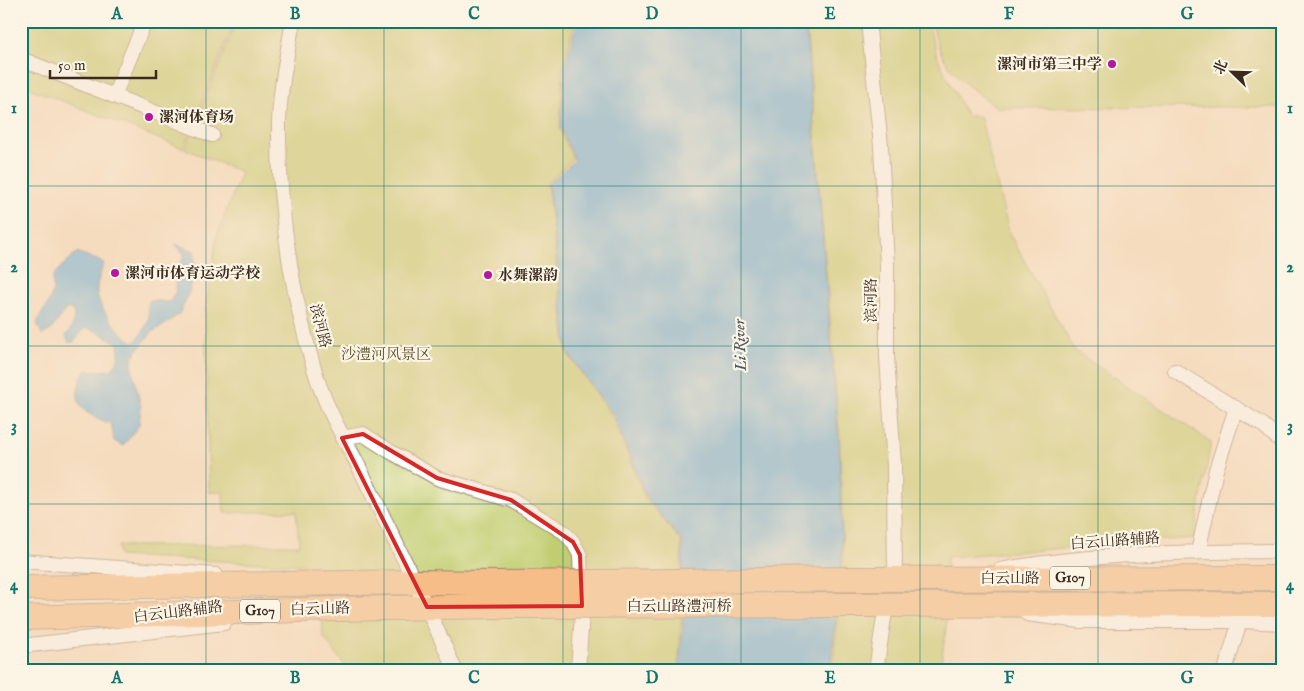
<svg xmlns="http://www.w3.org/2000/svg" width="1304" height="691" viewBox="0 0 1304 691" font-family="'IM FELL English','Noto Serif SC',serif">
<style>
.green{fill:#c1cd6f;stroke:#7e7c46}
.water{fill:#64addc;stroke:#506c7d}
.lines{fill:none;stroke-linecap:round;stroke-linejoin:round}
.minor-casing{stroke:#98836e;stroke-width:16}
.trunk-casing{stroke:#98836e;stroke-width:26}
.minor{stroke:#fff;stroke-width:14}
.trunk{stroke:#f7bd88;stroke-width:24}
.trunk-bridge-casing{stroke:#98836e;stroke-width:26;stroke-linecap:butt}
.trunk-bridge{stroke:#f7bd88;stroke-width:24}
.marked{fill:none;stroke:#d62828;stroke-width:4;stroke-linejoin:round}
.grid{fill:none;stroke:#0f766e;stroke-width:1;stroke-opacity:0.55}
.poi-dot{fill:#b5179e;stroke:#fcf5e5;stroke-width:2}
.labels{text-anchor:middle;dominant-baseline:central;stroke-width:4.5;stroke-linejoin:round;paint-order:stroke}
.shield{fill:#fcf5e5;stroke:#75675a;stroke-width:1}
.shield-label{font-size:14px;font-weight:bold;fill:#3b2a1e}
.poi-label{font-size:15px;font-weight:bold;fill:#3b2a1e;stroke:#fcf5e5;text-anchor:start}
.street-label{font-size:15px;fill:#3b2a1e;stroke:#fcf5e5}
.park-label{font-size:15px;fill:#5c5332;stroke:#fcf5e5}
.water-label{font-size:16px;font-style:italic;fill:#495860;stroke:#fcf5e5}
.neatline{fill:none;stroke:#0f766e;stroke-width:2}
.grid-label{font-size:16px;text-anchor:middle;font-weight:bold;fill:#0f766e}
</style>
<rect width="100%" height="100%" fill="#fcf5e5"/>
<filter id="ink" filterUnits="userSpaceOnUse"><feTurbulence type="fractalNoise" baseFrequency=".02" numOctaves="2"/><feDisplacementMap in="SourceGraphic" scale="10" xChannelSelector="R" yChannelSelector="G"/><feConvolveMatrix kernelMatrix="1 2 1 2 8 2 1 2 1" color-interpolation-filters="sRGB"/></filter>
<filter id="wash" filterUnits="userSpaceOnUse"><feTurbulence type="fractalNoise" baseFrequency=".0096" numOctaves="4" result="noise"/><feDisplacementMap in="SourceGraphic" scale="20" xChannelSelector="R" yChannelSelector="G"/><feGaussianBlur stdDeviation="1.12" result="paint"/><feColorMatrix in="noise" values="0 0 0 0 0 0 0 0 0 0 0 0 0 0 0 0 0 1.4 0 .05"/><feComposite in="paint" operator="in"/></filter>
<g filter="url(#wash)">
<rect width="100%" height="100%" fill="#f5dcbf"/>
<path class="green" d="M21,21H235L183,148L21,85Z
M237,21H575L563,66L560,129L573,159L547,183L567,353L612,416L645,498L681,541V625L678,670H348L323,636L320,566L119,556L118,546L299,545L296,511L224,513L223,492H209L205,312L217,236L241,172L185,149Z
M806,21H929C932,56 952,86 967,116H980L1010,235L1075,351L1211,442L1194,538L947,557L946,629L940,670H832L843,561L840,443Z
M933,21H1283V107L998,108C965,84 936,66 933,21Z"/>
<path class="water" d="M577,21H805L839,443L842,561L830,670H679L683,623L682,541L646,497L614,416L568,353L548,184L575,160L561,128L565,67Z
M175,244L194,251L195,259L192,283L186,300L179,314L163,326L152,332L133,356L132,368L141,407L139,425L123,446L114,441L111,424C95,417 75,412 78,390C80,382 81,377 85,371L111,370C119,362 120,354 118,344C107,337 98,330 84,328L74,342L69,343L66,336C72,327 76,321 73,310L67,308L51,330L42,335L37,323C43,309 57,296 52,280L55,273L77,252L104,263C102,270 98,278 97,286C94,305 120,334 134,343C140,336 148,326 149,317C149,309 146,307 150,300L169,302C182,286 172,283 177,269C179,264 183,261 184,254Z"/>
</g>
<g filter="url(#ink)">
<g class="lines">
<defs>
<path id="minor" d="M293,21C287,55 280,89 279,122C278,194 287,263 304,332C310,354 315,376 324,397C334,423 349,447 361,471C393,537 426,603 455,670
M868,21L881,146L887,266V356L894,466L895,579
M21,59L212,135
M114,96L145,21
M1175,371L1263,425L1283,443
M342,438L363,434L391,452L437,478L511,500L564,532L573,542L580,555L582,614L578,670
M1198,552L1216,470L1236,408
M21,561L216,575
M1000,570C1092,553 1188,552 1283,551
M1027,614L1080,621H1240L1283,623
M21,646L224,623
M876,670L886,605
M1225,670L1240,621"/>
<path id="trunk" d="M857,579L1283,578
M21,588L415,582L498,583
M859,605L1283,604
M21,618L338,609L499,606"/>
</defs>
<use href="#minor" class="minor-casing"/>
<use href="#trunk" class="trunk-casing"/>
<use href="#minor" class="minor"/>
<use href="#trunk" class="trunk"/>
<defs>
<path id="trunk-bridge" d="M498,583L857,579
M499,606L859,605"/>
</defs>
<use href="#trunk-bridge" class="trunk-bridge-casing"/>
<use href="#trunk-bridge" class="trunk-bridge"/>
</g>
</g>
<path d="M0 0H1304V691H0ZM363,434L437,478L511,500L573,542L580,555L582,606L427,607L342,438Z" fill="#f5dcbf" fill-opacity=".55" fill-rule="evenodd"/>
<path class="marked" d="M363,434L437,478L511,500L573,542L580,555L582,606L427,607L342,438Z"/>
<path class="grid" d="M206,21V670M384,21V670M563,21V670M741,21V670M920,21V670M1098,21V670M21,186H1283M21,346H1283M21,504H1283"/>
<g class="poi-dot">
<circle cx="1112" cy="64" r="5"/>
<circle cx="149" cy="117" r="5"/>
<circle cx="115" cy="273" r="5"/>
<circle cx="488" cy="275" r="5"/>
</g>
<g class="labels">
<g class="shield">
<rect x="1050" y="566.5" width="40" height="23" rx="4"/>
<rect x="240" y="599.5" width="40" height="23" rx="4"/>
</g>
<g class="shield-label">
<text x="1070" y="578">G107</text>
<text x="260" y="611">G107</text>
</g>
<g class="poi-label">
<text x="1102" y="64" text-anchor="end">漯河市第三中学</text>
<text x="159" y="117">漯河体育场</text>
<text x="125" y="273">漯河市体育运动学校</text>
<text x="498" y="275">水舞漯韵</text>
</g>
<g class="street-label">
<text transform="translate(871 300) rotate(-90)">滨河路</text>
<text transform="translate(320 326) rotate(76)">滨河路</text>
<text transform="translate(1115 541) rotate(-4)">白云山路辅路</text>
<text x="1010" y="578">白云山路</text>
<text x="679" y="606">白云山路澧河桥</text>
<text transform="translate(320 609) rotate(-2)">白云山路</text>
<text transform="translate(178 612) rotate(-7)">白云山路辅路</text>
</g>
<g class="park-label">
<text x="386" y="354">沙澧河风景区</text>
</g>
<g class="water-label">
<text transform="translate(741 345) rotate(-92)">Li River</text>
</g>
</g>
<rect width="1304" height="691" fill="none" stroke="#fcf5e5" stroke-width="55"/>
<g transform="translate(1232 72) rotate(293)" stroke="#fcf5e5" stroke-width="4" paint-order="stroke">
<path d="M0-4L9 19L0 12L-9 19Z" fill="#3b2a1e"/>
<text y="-8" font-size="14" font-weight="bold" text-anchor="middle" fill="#3b2a1e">北</text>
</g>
<path d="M50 70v8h106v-8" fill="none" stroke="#3b2a1e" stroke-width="2.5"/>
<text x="58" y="70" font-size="15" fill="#3b2a1e" stroke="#fcf5e5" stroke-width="4" paint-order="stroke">50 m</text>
<rect x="28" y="28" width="1248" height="636" class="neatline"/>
<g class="grid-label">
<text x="117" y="19">A</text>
<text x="295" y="19">B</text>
<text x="474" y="19">C</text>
<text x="652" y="19">D</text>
<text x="830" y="19">E</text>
<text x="1009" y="19">F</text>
<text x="1187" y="19">G</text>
<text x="14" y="113">1</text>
<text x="1290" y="113">1</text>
<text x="14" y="272">2</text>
<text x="1290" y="272">2</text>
<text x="14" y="431">3</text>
<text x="1290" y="431">3</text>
<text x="14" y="590">4</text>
<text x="1290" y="590">4</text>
<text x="117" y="683">A</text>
<text x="295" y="683">B</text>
<text x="474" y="683">C</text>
<text x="652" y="683">D</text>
<text x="830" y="683">E</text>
<text x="1009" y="683">F</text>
<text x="1187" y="683">G</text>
</g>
</svg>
